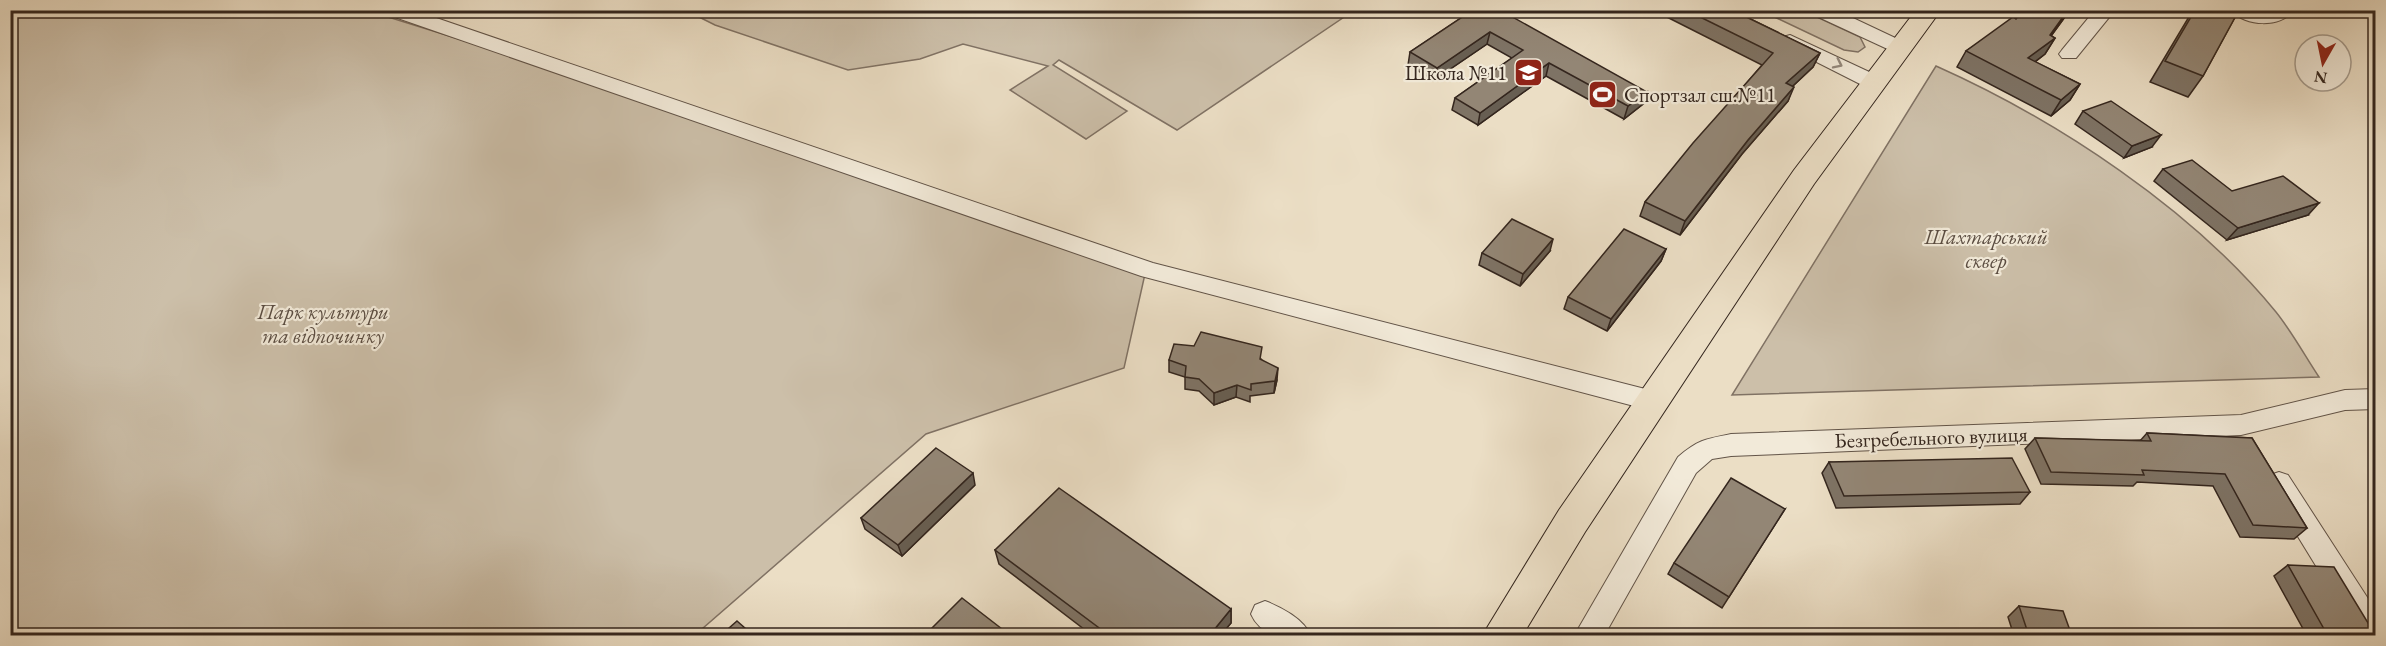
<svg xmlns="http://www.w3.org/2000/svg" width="2386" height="646" viewBox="0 0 2386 646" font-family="'EB Garamond',serif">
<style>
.green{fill:#ccbfa9;stroke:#807264;stroke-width:1.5}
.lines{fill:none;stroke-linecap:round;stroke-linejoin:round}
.minor-casing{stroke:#625448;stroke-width:2}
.major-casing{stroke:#34261e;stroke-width:2}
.minor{fill:#f2ead9;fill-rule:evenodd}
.major{fill:#ebdec5;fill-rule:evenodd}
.wall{fill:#7e7365;stroke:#34261e;stroke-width:1.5}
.shaded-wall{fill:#675e52;stroke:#34261e;stroke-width:1.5}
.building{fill:#938675;stroke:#34261e;stroke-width:1.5}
.oneway{stroke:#93887c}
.labels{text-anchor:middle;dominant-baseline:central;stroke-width:4.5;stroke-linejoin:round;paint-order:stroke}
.poi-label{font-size:21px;fill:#34261e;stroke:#f2ead9;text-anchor:end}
.park-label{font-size:21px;font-style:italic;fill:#5a4c41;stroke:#f2ead9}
.street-label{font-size:21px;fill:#34261e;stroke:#f2ead9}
</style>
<rect width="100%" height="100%" fill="#ebdec5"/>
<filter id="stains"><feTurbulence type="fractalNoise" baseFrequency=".00333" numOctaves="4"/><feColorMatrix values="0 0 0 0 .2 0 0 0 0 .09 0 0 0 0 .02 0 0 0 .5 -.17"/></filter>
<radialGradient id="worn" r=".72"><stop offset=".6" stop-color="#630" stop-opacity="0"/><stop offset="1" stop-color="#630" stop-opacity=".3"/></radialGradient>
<path class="green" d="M10,11H369L584,78L1145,274L1124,368L926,434L695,635H11Z
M687,11H1353L1177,130L1059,60L1053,65L1127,111L1086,139L1010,90L1048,66L963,44L920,59L848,70L715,25Z
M1762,11H1804L1860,37L1865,47L1858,52L1844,50Z
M1936,66C2057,120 2192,209 2276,312C2292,332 2305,356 2319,377L1732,395Z"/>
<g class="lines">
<defs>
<path id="minor" d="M384,10H413L1153,263L1653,391L1662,394L1666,401L1662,408L1653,411L1141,276L386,14Z
M1810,10H1836L1908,44L1911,48L1908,52H1894L1812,14Z
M2095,10H2115L2076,58H2062L2059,54L2062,50Z
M2231,10L2269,12L2294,10C2281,28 2245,27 2231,10Z
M1790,35L1880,77L1883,82L1880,87L1873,88L1866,87L1783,45L1780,41L1783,37Z
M2376,389V409L2345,410L2241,435L1731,456L1712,459L1696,473L1604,636H1574L1678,457C1698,440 1705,439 1731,434L2241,415L2345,390Z
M2279,472L2288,475L2376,611V636H2359L2270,491L2266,483L2270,475Z
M1265,601C1281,607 1304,619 1311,636C1287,636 1262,639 1251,614L1255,605Z"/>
<path id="major" d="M1916,10H1941L1814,184L1585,532L1522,636H1482L1559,510L1794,170Z"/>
</defs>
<use href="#minor" class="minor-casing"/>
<use href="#major" class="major-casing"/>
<use href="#minor" class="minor"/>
<use href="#major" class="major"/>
</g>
<path class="wall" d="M1473,10L1643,104L1624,119L1546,76L1478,125L1452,110L1455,98L1512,58L1487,44L1434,80L1408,65L1410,52Z
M1653,10H1732L1820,53L1813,67L1793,86L1788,101L1742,154L1680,235L1640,216L1645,202L1762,65Z
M2023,10H2070L2051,36L2055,38L2045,54L2035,62L2080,84L2070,100L2051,116L1957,67L1966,51L2016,19Z
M2193,10H2239L2203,76L2188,97L2150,82Z
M2083,111L2152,147L2124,158L2075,124Z
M2163,169L2232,191L2308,215L2227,240L2154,181Z
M1666,249L1661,261L1607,331L1564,309L1568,297Z
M1550,251L1520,286L1479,265L1482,253Z
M1261,359L1277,380L1274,393L1250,396V402L1236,397L1214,405L1199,391L1185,389V377L1169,372V360Z
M2147,433L2252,438L2307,528L2294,539L2240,537L2213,486L2137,482L2133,486L2041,484L2025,449L2035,438L2140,441Z
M1829,462L2030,492L2020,504L1836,508L1822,473Z
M975,485L902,556L865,529L861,518Z
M1785,509L1722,608L1668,574L1674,563Z
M995,550L1231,609V623L1220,636H1093L999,564Z
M2288,565L2376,636H2307L2274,576Z
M2019,606L2072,636H2014L2008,617Z"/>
<path class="shaded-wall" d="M2068,10H2070L2043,47L2055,38L2045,54L2019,74L2028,58L2050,35Z
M1490,32L1487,44L1434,80L1437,68Z
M1820,53L1813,67L1780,98L1786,83Z
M1549,63L1546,76L1478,125L1480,113Z
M2080,84L2070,100L2051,116L2061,100Z
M1794,87L1788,101L1742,154L1680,235L1685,221L1748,140Z
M1647,92L1643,104L1624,119L1628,106Z
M2161,135L2152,147L2124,158L2132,146Z
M2319,203L2308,215L2227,240L2238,228Z
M1553,239L1550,251L1520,286L1523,274Z
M1666,249L1661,261L1607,331L1611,319Z
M1278,368L1277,380L1274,393L1275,381Z
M1237,385L1236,397L1214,405V393Z
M973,473L975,485L902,556L898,545Z
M1231,609V623L1220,636H1209Z"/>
<path class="building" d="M1473,10H1500L1647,92L1628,106L1549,63L1480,113L1455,98L1523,50L1490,32L1437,68L1410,52Z
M1686,10H1732L1820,53L1786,83L1794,87L1748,140L1685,221L1645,202L1693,143L1773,53Z
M2023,10H2068L2050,35L2055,38L2028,58L2080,84L2061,100L1966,51L2013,17L2016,19Z
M2195,10H2239L2203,76L2165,61Z
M2111,101L2161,135L2132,146L2083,111Z
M2192,160L2232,191L2283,176L2319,203L2238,228L2163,169Z
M1512,219L1553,239L1523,274L1482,253Z
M1624,229L1666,249L1611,319L1568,297Z
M1201,332L1262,347L1260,359L1278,368L1275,381L1251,384V390L1237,385L1214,393L1199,379L1185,377L1186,366L1169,360L1174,344L1194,346Z
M2147,433L2252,438L2307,528L2253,525L2225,474L2142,470L2144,475L2051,472L2035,438L2151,441Z
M936,448L973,473L898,545L861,518Z
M2012,458L2030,492L1844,496L1829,462Z
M1731,478L1785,509L1729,597L1674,563Z
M1059,488L1231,609L1209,636H1110L995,550Z
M2288,565L2334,567L2376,636H2328Z
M962,598L1011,636H924Z
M2019,606L2063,611L2072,636H2029Z
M737,621L754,636H720Z"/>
<defs><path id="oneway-chevron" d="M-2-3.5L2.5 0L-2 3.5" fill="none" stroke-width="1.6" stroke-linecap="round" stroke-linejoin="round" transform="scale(1.5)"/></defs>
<use class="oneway" href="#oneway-chevron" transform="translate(1838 64) rotate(26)"/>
<defs>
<symbol id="school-square" viewBox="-11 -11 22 22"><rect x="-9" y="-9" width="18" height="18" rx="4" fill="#8f2418" stroke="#f2ead9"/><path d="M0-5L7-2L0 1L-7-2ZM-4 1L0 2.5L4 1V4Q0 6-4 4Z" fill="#fff"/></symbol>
<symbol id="stadium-square" viewBox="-11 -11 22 22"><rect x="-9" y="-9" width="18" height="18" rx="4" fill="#8f2418" stroke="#f2ead9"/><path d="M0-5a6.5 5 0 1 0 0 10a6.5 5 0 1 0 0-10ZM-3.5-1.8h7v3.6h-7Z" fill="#fff"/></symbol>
</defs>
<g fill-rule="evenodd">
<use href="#school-square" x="1512" y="56" width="33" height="33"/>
<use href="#stadium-square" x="1586" y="78" width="33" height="33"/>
</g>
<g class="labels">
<g class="poi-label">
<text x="1507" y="72">Школа №11</text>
<text x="1624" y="94" text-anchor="start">Спортзал сш.№11</text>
</g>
<g class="park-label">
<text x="1986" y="236">Шахтарський<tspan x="1986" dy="24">сквер</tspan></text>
<text x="323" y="311">Парк культури<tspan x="323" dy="24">та відпочинку</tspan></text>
</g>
<g class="street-label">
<text transform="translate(1931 437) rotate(-2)">Безгребельного вулиця</text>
</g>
</g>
<rect width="2386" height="646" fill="none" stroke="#ebdec5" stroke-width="36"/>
<rect x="12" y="12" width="2362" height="622" fill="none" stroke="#34261e" stroke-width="3"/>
<rect x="18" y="18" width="2350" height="610" fill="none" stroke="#34261e" stroke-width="1.5"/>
<g transform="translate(2323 63) rotate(189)"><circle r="28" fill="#f2ead9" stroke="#a69c8e" stroke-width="1.5"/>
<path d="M0-4.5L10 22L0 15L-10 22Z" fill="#8f2418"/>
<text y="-9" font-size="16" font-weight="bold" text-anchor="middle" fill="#34261e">N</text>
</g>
<rect width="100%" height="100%" filter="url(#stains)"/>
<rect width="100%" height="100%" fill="url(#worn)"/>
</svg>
